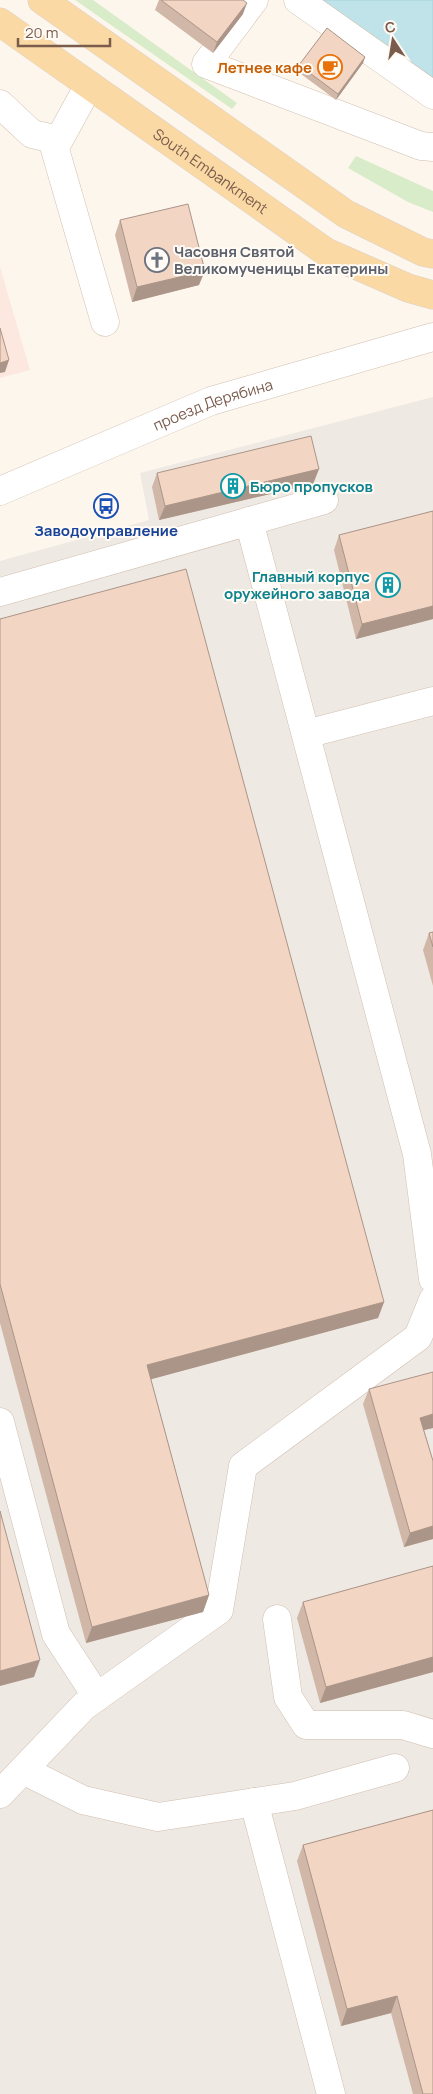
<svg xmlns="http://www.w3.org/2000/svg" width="433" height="2094" viewBox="0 0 433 2094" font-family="Manrope,sans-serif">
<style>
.commercial{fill:#fde8e0}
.industrial{fill:#efe9e4}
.green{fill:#d8ecc9}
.water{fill:#bfe3e8;stroke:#a5d3da}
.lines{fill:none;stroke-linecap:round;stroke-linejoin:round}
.minor-casing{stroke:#d1beb0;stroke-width:29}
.major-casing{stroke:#dad1cd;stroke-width:29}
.minor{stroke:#fff;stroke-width:28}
.major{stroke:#fbd9a5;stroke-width:28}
.wall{fill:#d1b7a8}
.shaded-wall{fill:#aa9588}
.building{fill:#f3d5c3;stroke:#aa9588}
.labels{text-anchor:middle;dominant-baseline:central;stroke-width:4;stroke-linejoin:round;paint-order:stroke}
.food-label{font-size:15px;font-weight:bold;fill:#c56008;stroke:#fffaf3;text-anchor:end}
.street-label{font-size:15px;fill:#7a5c4d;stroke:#fffaf3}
.worship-label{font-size:15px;font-weight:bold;fill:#5b616d;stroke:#fffaf3;text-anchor:start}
.culture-label{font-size:15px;font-weight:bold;fill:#0d838f;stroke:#fffaf3;text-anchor:start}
.transit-label{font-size:15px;font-weight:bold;fill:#164399;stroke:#fffaf3}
</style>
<rect width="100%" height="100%" fill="#fdf6ec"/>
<path class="commercial" d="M0,267L30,370L0,378Z"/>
<path class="industrial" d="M433,397V2094H0V561L149,520L140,473Z"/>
<path class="green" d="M75,0H93L237,103L232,109Z
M356,156L433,191V212L408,202L348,168Z"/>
<path class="water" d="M298,0H433V95Z"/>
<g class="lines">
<defs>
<g id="minor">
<path d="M254,0L206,64L421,146L433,147"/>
<path d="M298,0L433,95"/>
<path d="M0,104L32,134L59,140L89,85"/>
<path d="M52,139L105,322"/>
<path id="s1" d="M0,491L211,401L433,337"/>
<path d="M249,521L417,1154L433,1279"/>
<path d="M0,592L324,500"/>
<path d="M306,734L433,701"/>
<path d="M0,1422L56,1634L97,1697"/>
<path d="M277,1619L288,1697L306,1725H403L433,1734"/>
<path d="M23,1770L83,1800L158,1817L295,1796L395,1768"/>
<path d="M0,1794L84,1706L219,1610L243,1466L418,1337L433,1300"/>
<path d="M254,1802L331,2094"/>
</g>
<g id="major">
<path d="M42,0L346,214L423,252L433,254"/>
<path id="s2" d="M0,22L326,252L408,288L433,295"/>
</g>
</defs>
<use href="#minor" class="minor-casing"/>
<use href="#major" class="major-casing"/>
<use href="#minor" class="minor"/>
<use href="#major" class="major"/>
</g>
<path class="wall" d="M159,0H243V14L213,53L155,10Z
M365,57L363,63L336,100L297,71L299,65Z
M120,220L199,285L132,302L115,235Z
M319,469L313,484L159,520L152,487L157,473Z
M433,511V619L356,639L334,550L339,535Z
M0,619L384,1302L378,1318L151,1379L209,1595L203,1612L86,1643L0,1323Z
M433,932V986L423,950L429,933Z
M369,1389L433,1428L424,1430L433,1461V1539L404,1547L363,1404Z
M433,1566V1672L320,1703L297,1618L303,1602Z
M433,1810V2094H413L391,2013L341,2026L297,1861L303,1845Z"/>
<path class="shaded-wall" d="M247,3L243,14L213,53L217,42Z
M365,57L363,63L336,100L338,94Z
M205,271L199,285L132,302L137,287Z
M9,360L5,372L0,373V363Z
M319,469L313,484L159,520L165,506Z
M433,606V619L356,639L362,624Z
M384,1302L378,1318L141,1382L147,1365Z
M433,1414V1428L415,1432L420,1418Z
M433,1526V1539L404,1547L410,1533Z
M209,1595L203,1612L86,1643L92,1627Z
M433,1657V1672L320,1703L326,1687Z
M40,1660L34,1677L0,1686V1671Z
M397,1996L391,2013L341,2026L347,2009Z"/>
<path class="building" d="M161,0H243L247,3L217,42Z
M327,28L365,57L338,94L299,65Z
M188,204L205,271L137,287L120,220Z
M0,328L9,360L0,363Z
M311,436L319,469L165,506L157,473Z
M433,511V606L362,624L339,535Z
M186,569L384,1302L147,1365L209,1595L92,1627L0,1284V619Z
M433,932V947L429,933Z
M433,1372V1414L420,1418L433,1461V1526L410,1533L369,1389Z
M0,1511L40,1660L0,1671Z
M433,1566V1657L326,1687L303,1602Z
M433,1810V2094H423L397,1996L347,2009L303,1845Z"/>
<defs>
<symbol id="cafe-ring" viewBox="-11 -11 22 22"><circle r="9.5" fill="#fffaf3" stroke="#e8710a" stroke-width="1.5"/><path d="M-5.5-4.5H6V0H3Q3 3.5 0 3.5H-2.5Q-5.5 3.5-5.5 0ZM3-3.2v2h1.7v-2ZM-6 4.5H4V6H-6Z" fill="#e8710a"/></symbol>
<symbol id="church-ring" viewBox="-11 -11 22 22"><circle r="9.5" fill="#fffaf3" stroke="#6b7280" stroke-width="1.5"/><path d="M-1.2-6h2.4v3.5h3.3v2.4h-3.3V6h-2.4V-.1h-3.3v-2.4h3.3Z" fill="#6b7280"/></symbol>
<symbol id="building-ring" viewBox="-11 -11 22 22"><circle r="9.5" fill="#fffaf3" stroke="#0f9aa8" stroke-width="1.5"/><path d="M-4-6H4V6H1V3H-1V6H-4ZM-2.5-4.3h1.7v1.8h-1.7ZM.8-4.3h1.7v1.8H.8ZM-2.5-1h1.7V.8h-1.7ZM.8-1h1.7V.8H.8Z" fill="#0f9aa8"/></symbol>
<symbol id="bus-ring" viewBox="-11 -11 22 22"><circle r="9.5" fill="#fffaf3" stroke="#1a4fb4" stroke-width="1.5"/><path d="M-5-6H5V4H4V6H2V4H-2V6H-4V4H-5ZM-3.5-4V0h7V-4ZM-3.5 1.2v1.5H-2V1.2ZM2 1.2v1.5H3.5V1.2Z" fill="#1a4fb4"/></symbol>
</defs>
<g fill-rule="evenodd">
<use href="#cafe-ring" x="316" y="53" width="28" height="28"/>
<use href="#church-ring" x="143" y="246" width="28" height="28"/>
<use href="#building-ring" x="219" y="472" width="28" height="28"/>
<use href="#bus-ring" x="92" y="492" width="28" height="28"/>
<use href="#building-ring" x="374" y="571" width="28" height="28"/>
</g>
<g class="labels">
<g class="food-label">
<text x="312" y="67">Летнее кафе</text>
</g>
<g class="street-label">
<text stroke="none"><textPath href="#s2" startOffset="258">South Embankment</textPath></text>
<text stroke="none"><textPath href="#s1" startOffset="230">проезд Дерябина</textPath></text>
</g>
<g class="worship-label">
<text x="174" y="251">Часовня Святой<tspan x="174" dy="17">Великомученицы Екатерины</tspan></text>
</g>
<g class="culture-label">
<text x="250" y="486">Бюро пропусков</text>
<text x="370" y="576" text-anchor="end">Главный корпус<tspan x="370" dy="17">оружейного завода</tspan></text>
</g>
<g class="transit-label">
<text x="106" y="530">Заводоуправление</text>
</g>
</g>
<g transform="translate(393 40) rotate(348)" stroke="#fffaf3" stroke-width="4" paint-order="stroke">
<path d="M0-4L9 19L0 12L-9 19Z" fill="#7a5c4d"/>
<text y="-8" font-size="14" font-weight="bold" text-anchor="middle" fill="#7a5c4d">С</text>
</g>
<path d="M18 38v8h92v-8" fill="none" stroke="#7a5c4d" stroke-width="2.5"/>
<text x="25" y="38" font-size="15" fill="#7a5c4d" stroke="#fffaf3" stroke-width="4" paint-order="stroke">20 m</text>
</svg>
